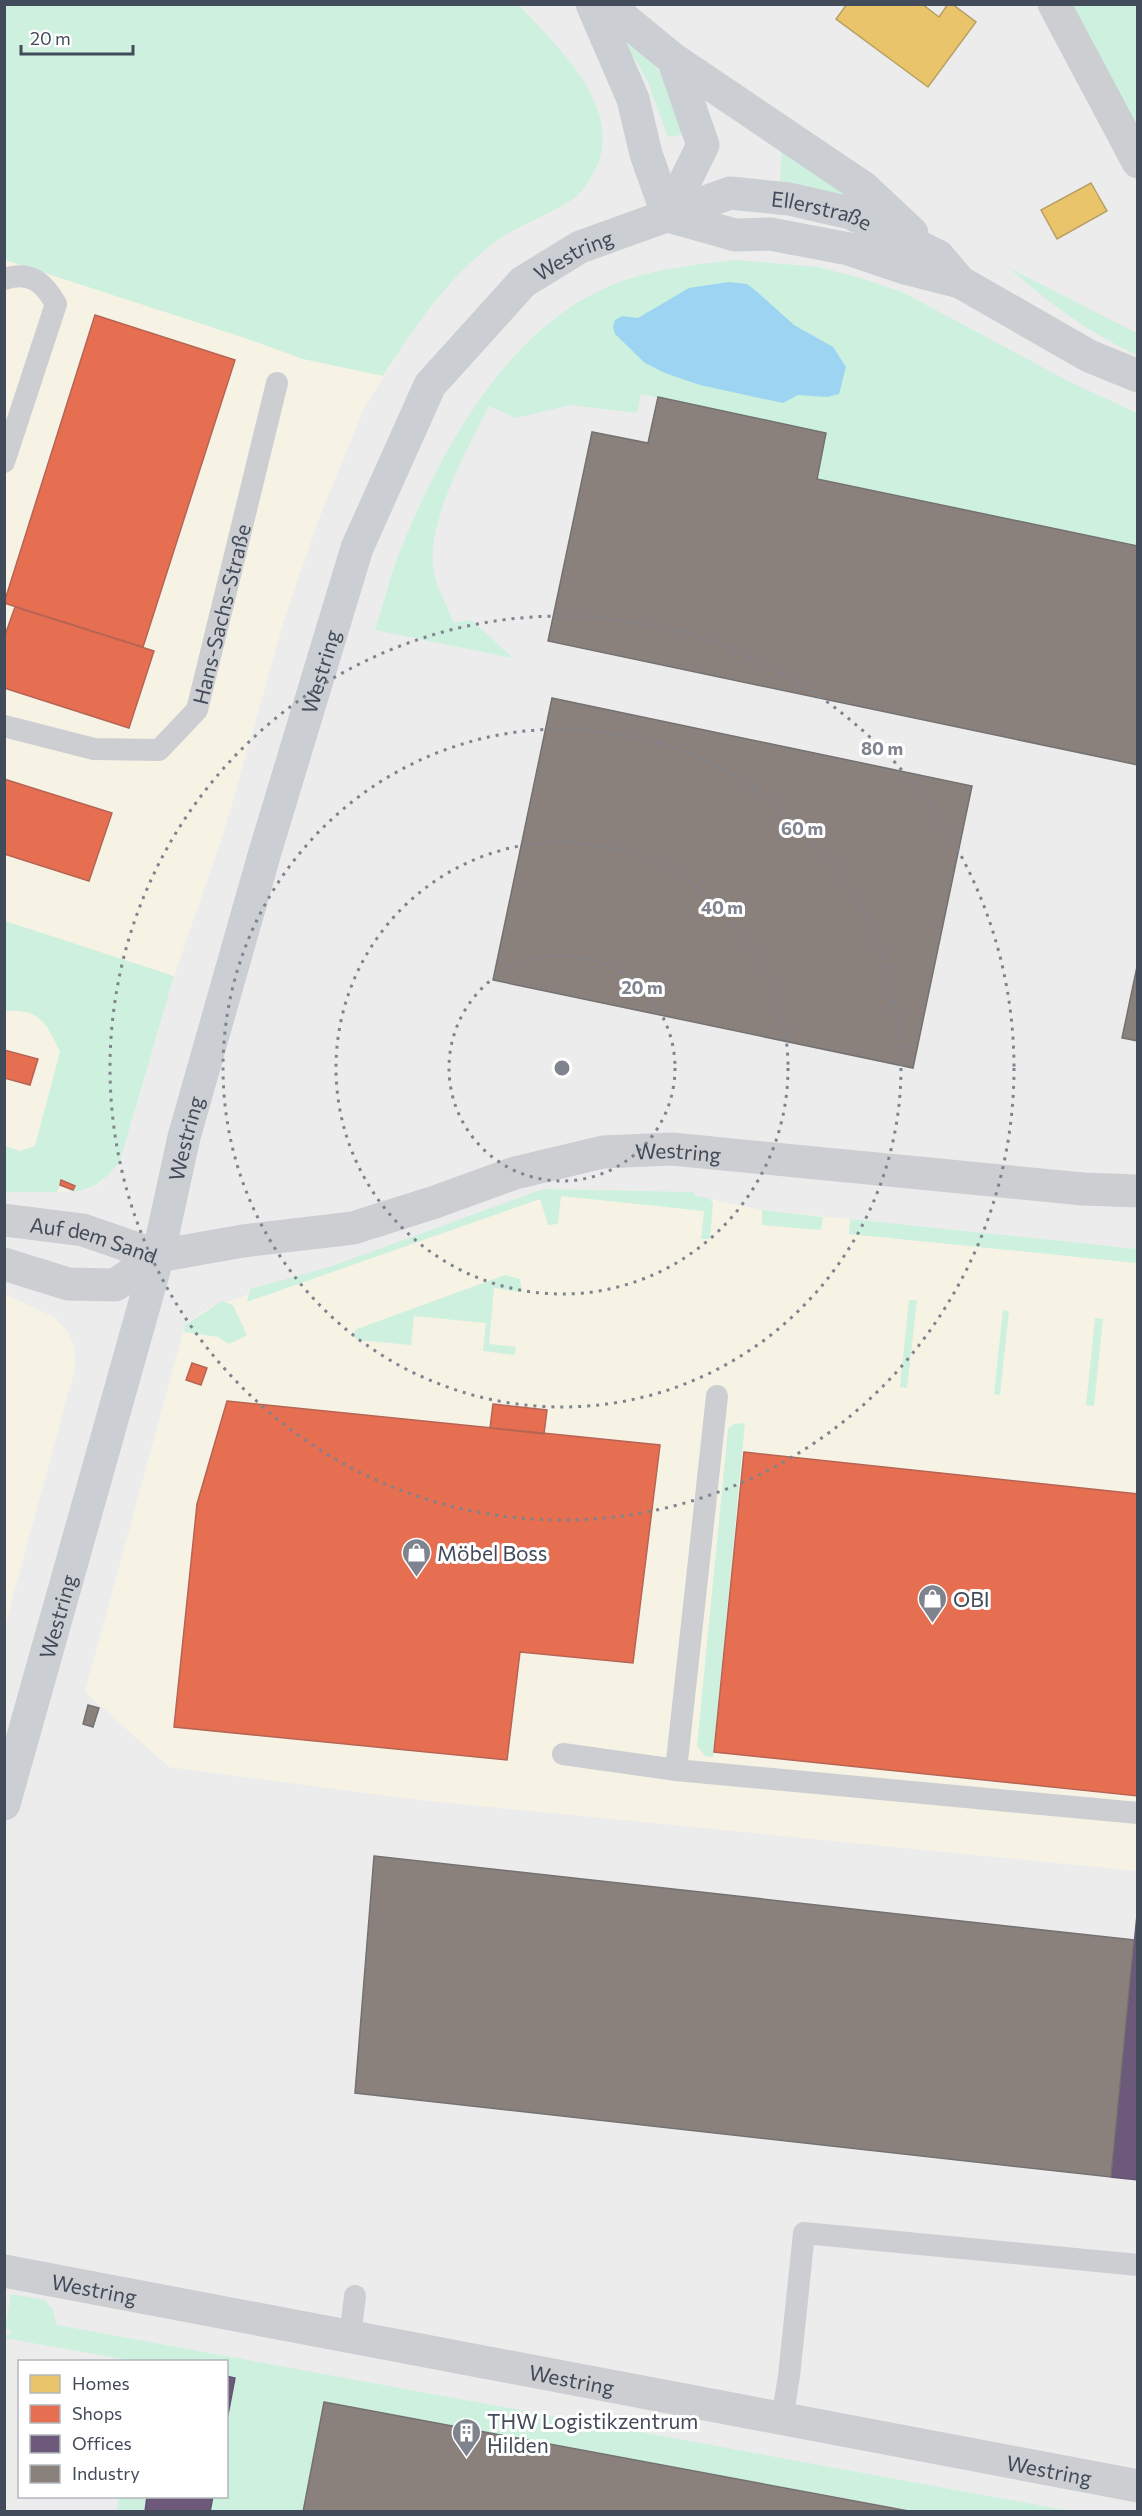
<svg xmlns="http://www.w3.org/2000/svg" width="1142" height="2516" viewBox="0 0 1142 2516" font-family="Commissioner,sans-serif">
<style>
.commercial{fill:#f6f3e5}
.green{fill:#cdf0df}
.water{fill:#9dd4f2}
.homes{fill:#e9c46a;stroke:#b7a065;stroke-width:1.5}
.shops{fill:#e76f51;stroke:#b66454;stroke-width:1.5}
.offices{fill:#6d597a;stroke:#605570;stroke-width:1.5}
.industry{fill:#8a817c;stroke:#747172;stroke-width:1.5}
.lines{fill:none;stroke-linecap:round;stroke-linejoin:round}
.service{stroke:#ccced2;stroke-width:22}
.minor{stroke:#ccced2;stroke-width:33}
.tertiary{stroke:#ccced2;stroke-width:33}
.secondary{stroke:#cbced2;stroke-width:33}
.ring{fill:none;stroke:#7e838d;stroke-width:3;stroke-dasharray:3 6}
.labels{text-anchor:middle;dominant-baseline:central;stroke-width:6;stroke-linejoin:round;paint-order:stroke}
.street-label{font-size:21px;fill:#424b5a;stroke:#fff}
.poi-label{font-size:21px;fill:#424b5a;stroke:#fff;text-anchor:start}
.centre{fill:#7e838d;stroke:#fff;stroke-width:3}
.ring-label{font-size:18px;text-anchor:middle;font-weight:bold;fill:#7e838d;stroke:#fff;stroke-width:6;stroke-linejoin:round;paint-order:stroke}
</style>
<rect width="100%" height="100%" fill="#edecec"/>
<path class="commercial" d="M4,5H519L544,32L434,303L412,331L364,408L318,521L285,617L224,832L174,976L120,1161L101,1182L89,1189L57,1192H4Z
M543,1189L693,1192L695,1196L762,1210L1137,1249V1871L419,1800L169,1767L85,1692L185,1325L207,1309L247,1295L250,1289L329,1267Z
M5,1294L54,1317L68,1332L74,1347L75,1368L5,1626Z"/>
<path class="green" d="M5,5H519C557,46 626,109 595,170C590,180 582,192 573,199C551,214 523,223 501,238C450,273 416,325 383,376L303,359L245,338L5,260Z
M1064,5H1137V137Z
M636,39C661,71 674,95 686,134L668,137L648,82L626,44L628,40Z
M782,147L851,199L780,181Z
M736,260L818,267L864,279L904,293L1072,383L1137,413V546L817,479L826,433L641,394L637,413L571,405L516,418L489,406C468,448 428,518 433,566C435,585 447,606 454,623L471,620L513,658L375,630C385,600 392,568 405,539C448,437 516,316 628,279C662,268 701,264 736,260Z
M1009,268L1137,333V355C1089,333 1049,303 1009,268Z
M5,921L174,976L120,1161C106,1179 95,1189 73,1192L75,1186L62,1180L57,1192H5V1146L20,1151L35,1146L60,1052C46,1022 40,1009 5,1011Z
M543,1189L693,1192L695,1196L709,1198L713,1203L710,1239H701L704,1211L561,1196L558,1224L548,1225L540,1199L247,1302L250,1289L329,1267Z
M762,1210L823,1217L821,1230L762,1225Z
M850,1219L1137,1249V1263L849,1234Z
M505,1275L520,1279L522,1292L494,1288L489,1344L516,1347L515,1355L483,1351L486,1323L414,1316L411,1345L358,1340L354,1337L353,1333L357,1329Z
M909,1300H917L907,1388L900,1387Z
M222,1301L233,1305L247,1335L229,1344L218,1337L184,1332L185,1325Z
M1003,1310L1009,1311L1000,1395L994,1394Z
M1095,1318L1103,1319L1094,1406L1086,1405Z
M745,1423L713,1757L705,1756L697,1746L728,1429L734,1424Z
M11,2294L45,2300L53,2310L57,2325L1070,2511H914L324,2403L303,2511H210L213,2497L226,2496L227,2425L235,2378L227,2376L226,2362L133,2361L5,2338L12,2330L5,2329Z
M119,2497H147L145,2511L117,2512Z"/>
<path class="water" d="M729,282L747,284L756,291L794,325L833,347L846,367L839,394L827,397L798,395L783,403L700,385L665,373L645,363L615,334L613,327L615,320L622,316L638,318L689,288Z"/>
<path class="homes" d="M847,4H922L939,17L948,4H952L976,22L928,87L836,19Z
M1091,183L1107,211L1057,239L1041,210Z"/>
<path class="shops" d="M95,315L235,360L143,647L4,603Z
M15,607L154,651L129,728L4,688V638Z
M4,779L112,813L89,881L4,854Z
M4,1050L38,1059L30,1085L4,1078Z
M61,1180L75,1186L73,1190L60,1185Z
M192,1363L207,1368L201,1385L186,1380Z
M227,1401L660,1445L633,1663L520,1652L507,1760L174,1727L197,1504Z
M493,1404L547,1410L544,1434L490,1428Z
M744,1452L1138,1494V1796L714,1752Z"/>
<path class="offices" d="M1137,1915H1138V2180L1111,2177Z
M226,2376L235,2378L226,2425Z
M147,2496H213L210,2512H145Z"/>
<path class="industry" d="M658,397L826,433L817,479L1138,546V765L548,641L592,432L648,443Z
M552,698L972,786L913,1068L493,980Z
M1138,962V1041L1122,1038Z
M88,1705L99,1708L93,1727L83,1724Z
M374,1856L1134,1940L1111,2177L355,2093Z
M324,2402L914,2512H303Z"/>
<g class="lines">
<g class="service">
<path d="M4,279C31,270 44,283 56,304L4,462"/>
<path id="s1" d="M4,726L94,749L159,750L197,710L277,383"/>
<path d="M717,1396L676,1770L1138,1813"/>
<path d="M563,1754L676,1770"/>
<path d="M350,2336L355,2296"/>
<path d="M782,2419L789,2376L804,2233L1138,2265"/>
</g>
<g class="minor">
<path d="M1054,4L1138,162"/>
<path id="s2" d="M158,1256L243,1241L353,1228L435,1202L515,1173L603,1152L672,1149L1083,1189L1138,1191"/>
<path id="s3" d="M4,2271L1138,2486"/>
</g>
<g class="tertiary">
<path id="s4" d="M4,1220L83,1230L158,1256"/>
<path d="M4,1264L68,1284L115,1285L158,1256"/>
</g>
<g class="secondary">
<path d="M592,4L633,99L646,154L668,216"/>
<path d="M606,4L673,59L864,188L912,233"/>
<path d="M668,216L735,235L770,234L849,249L905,268L960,282L1089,356L1138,376"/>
<path d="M668,216L703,145L673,59"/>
<path id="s5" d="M4,1804L158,1256L184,1137L265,852L357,548L430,385L523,282L580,247L730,193L789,199L850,213L938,256L960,282"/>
</g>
</g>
<g class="ring">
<circle cx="562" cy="1068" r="113"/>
<circle cx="562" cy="1068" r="226"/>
<circle cx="562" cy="1068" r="339"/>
<circle cx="562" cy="1068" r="452"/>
</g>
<defs>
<symbol id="shop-pin" viewBox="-11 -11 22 30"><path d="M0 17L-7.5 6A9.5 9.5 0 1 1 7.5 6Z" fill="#7e838d" stroke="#fff"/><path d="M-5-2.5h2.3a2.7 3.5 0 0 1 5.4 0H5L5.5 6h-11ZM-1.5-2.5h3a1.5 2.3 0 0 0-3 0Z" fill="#fff"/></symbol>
<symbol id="building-pin" viewBox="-11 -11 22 30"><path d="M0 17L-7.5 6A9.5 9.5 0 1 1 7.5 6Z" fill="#7e838d" stroke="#fff"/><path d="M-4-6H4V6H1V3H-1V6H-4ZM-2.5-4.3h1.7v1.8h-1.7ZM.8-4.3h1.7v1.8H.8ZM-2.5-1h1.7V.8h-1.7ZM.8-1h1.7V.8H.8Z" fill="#fff"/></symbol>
</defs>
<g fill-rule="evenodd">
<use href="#shop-pin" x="400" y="1536" width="33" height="45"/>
<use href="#shop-pin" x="916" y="1582" width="33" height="45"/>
<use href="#building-pin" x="450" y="2416" width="33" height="45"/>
</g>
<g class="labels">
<g class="street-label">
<text stroke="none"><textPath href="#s5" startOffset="1942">Ellerstraße</textPath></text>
<text stroke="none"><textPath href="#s5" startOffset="1680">Westring</textPath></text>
<text stroke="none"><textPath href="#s1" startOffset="312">Hans-Sachs-Straße</textPath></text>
<text stroke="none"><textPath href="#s5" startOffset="1176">Westring</textPath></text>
<text stroke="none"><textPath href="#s5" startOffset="690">Westring</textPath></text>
<text stroke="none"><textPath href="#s2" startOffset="534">Westring</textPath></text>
<text stroke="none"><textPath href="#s4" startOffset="92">Auf dem Sand</textPath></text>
<text stroke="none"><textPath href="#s5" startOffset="195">Westring</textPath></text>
<text stroke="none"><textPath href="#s3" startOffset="92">Westring</textPath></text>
<text stroke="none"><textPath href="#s3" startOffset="578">Westring</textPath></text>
<text stroke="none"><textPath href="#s3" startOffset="1064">Westring</textPath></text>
</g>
<g class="poi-label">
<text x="437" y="1552">Möbel Boss</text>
<text x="953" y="1598">OBI</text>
<text x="487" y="2420">THW Logistikzentrum<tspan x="487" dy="24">Hilden</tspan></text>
</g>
</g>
<circle cx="562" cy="1068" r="9" class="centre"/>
<g class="ring-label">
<text x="882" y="755">80 m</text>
<text x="802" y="835">60 m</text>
<text x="722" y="914">40 m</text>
<text x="642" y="994">20 m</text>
</g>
<rect width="1142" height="2516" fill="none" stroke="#424b5a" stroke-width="12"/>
<rect x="18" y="2360" width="210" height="138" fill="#ffffff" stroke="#b3b7bd" stroke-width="1.5"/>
<rect x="30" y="2375" width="30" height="18" fill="#e9c46a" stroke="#b3b7bd" stroke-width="1.5"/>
<text x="72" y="2390" font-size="18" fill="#424b5a">Homes</text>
<rect x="30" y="2405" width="30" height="18" fill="#e76f51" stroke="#b3b7bd" stroke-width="1.5"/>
<text x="72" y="2420" font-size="18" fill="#424b5a">Shops</text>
<rect x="30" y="2435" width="30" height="18" fill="#6d597a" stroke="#b3b7bd" stroke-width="1.5"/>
<text x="72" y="2450" font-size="18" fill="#424b5a">Offices</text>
<rect x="30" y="2465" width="30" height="18" fill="#8a817c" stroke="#b3b7bd" stroke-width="1.5"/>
<text x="72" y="2480" font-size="18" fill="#424b5a">Industry</text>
<path d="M21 45v9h112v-9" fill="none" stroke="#424b5a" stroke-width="3"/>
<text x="30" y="45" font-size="18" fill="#424b5a" stroke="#ffffff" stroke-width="4.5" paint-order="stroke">20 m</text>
</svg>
